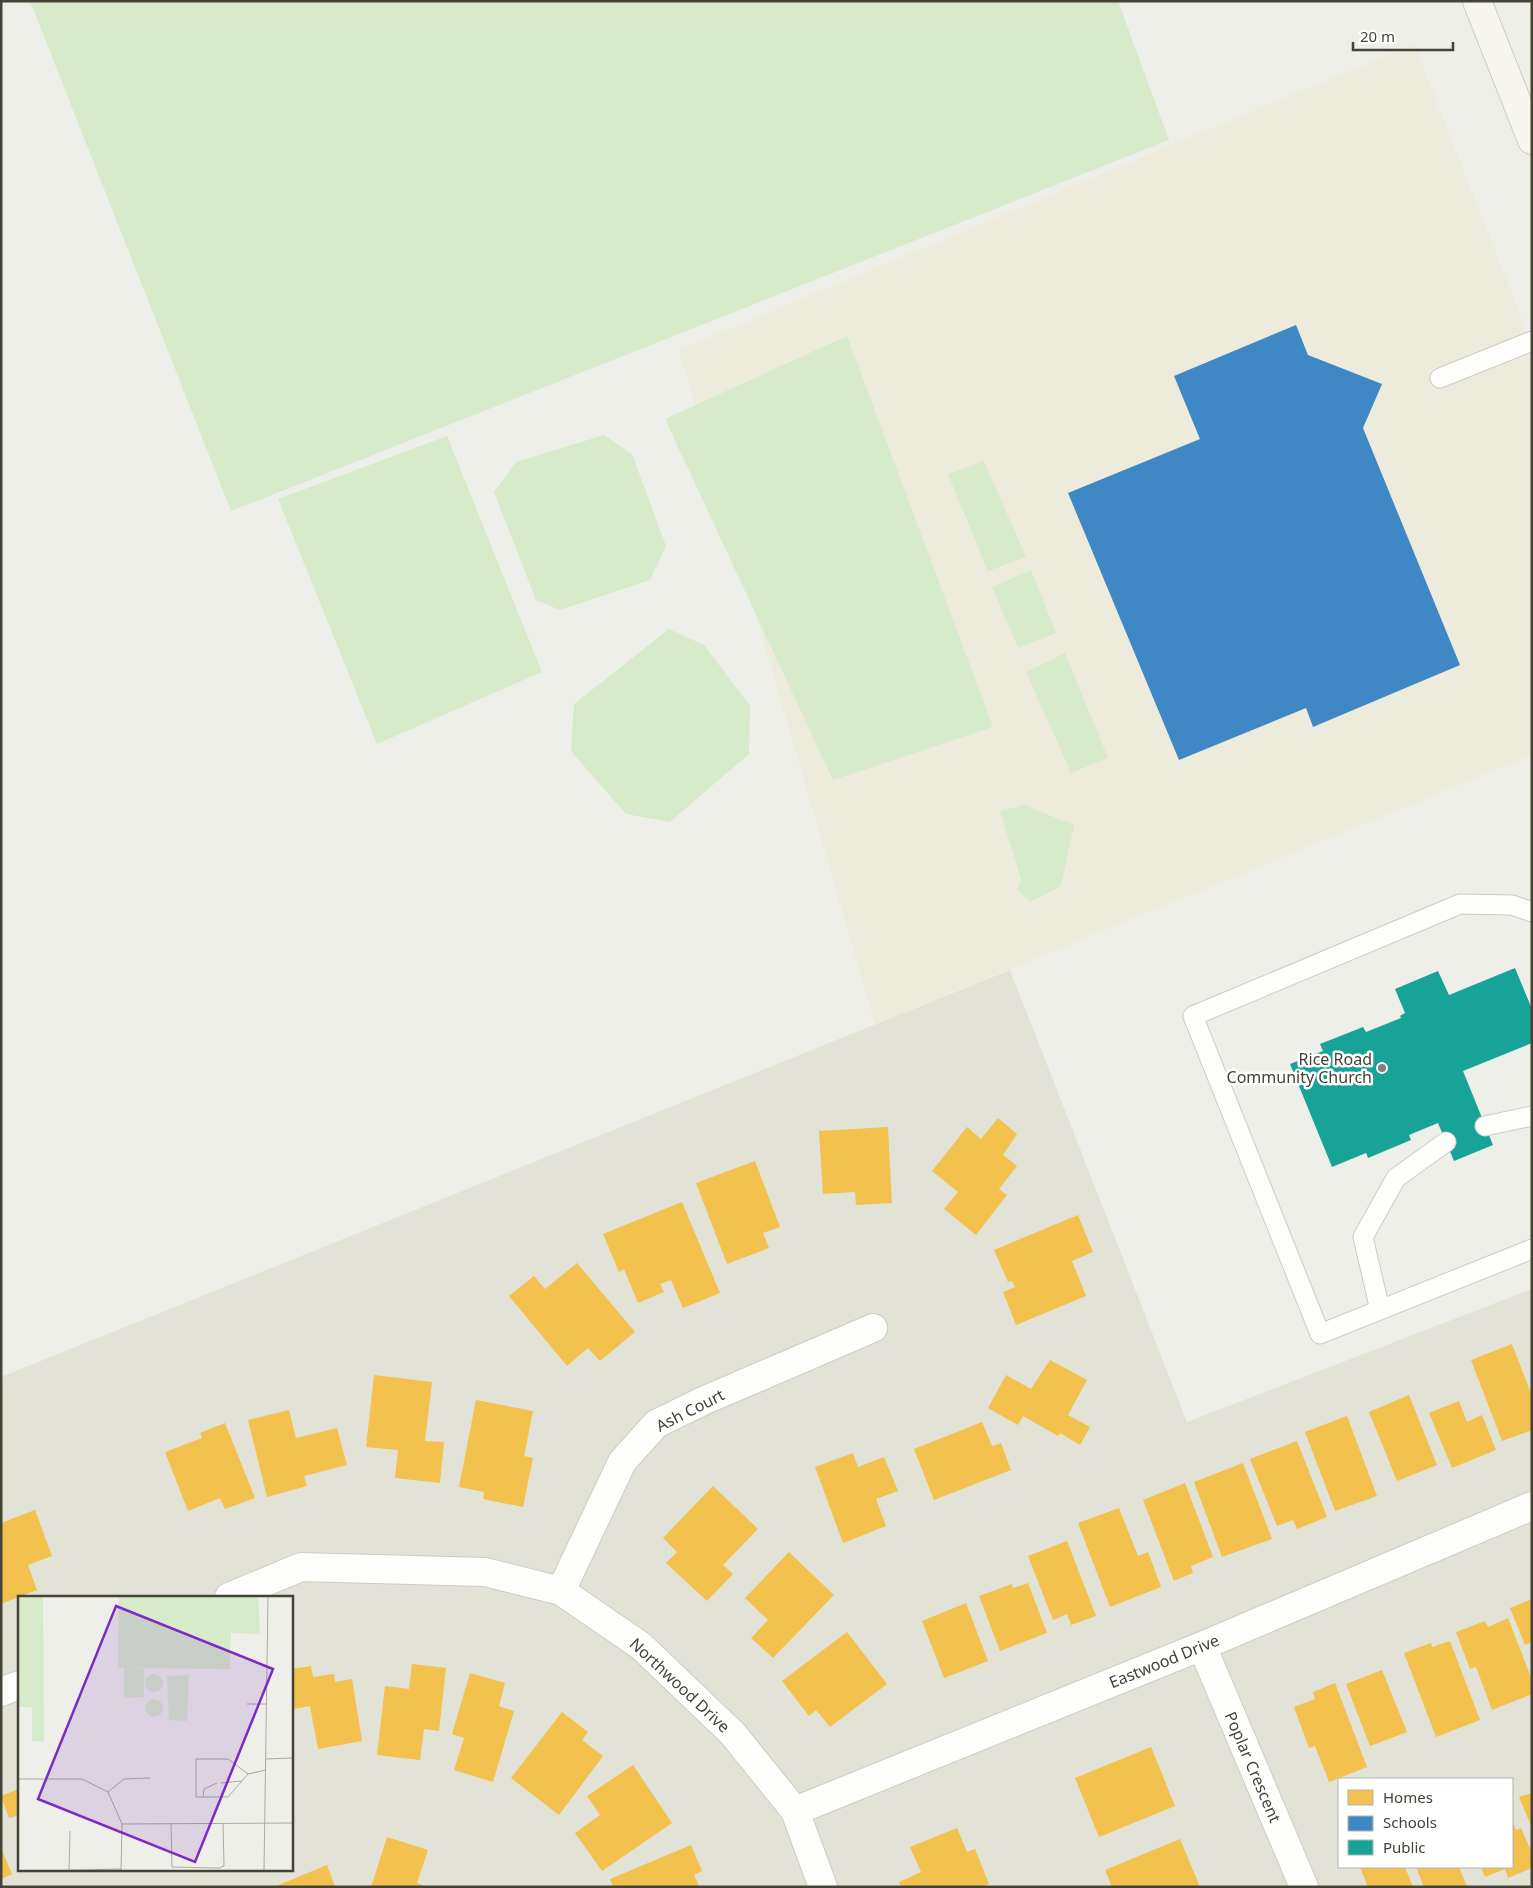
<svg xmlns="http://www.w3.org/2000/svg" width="1533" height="1888" viewBox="0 0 1533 1888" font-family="'Noto Sans',sans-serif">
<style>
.residential{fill:#e3e2d6;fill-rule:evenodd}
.education{fill:#edebdb}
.green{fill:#d7eaca}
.homes{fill:#f2c14e}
.schools{fill:#3f88c5}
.public{fill:#17a398}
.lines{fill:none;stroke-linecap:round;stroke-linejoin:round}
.lane-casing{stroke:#cdcdc7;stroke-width:21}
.street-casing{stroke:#cdcdc7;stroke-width:30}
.secondary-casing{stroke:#cecdc0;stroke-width:30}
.lane{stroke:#fdfdfc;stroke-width:19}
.street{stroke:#fdfdfc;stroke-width:28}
.secondary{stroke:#f6f6ee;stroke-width:28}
.poi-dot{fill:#807f75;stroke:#fff;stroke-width:2}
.labels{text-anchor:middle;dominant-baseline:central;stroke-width:5;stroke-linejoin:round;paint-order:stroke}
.poi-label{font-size:16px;fill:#454236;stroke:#fff;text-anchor:end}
.street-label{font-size:16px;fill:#454236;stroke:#fff}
.inset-road{fill:none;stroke:#abaaa1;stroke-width:1}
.view{fill:#7b2cbf;fill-opacity:0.15;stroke:#7b2cbf;stroke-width:2.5}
.inset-edge{fill:none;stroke:#454236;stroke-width:2.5}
</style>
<rect width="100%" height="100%" fill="#efefe9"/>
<path class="residential" d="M1010,970L1187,1422L1532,1289V1887H1V1377ZM19,1597H291V1869H19ZM1339,1779H1512V1867H1339Z"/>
<path class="education" d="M1414,44L1532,345V755L875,1024L679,350Z"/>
<path class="green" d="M30,1H1118L1169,140L231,511Z
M847,336L993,727L833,780L665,419Z
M604,435L632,454L666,546L650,580L560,610L536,600L494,492L516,462Z
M447,436L542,672L377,744L278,499Z
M984,461L1026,557L988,571L948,474Z
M1031,570L1056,633L1018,648L992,587Z
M669,629L704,645L750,706L749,754L670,822L626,814L571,751L574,704Z
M1065,653L1108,758L1071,773L1026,672Z
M1024,805L1074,825L1061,886L1030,902L1017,889L1021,879L1000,811Z"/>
<path class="homes" d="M998,1118L1017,1134L1003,1155L1017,1166L999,1189L1007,1195L976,1235L944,1209L958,1192L932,1171L967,1127L981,1139Z
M888,1127L892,1203L856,1205L855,1192L823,1194L819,1131Z
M755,1161L780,1227L763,1233L769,1248L727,1264L696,1183Z
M682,1202L720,1293L683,1308L671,1280L660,1284L664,1292L638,1303L624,1269L619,1272L603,1234Z
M1078,1215L1093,1252L1072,1261L1086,1296L1016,1325L1003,1292L1015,1287L1012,1281L1008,1282L994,1250Z
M577,1263L635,1332L600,1361L588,1348L567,1366L509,1296L534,1276L545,1289Z
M1512,1344L1530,1391L1532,1390V1430L1502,1441L1471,1360Z
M1050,1360L1087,1380L1068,1415L1090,1427L1080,1445L1060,1433L1058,1436L1023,1416L1018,1425L988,1408L1006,1375L1031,1389Z
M374,1375L432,1382L425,1441L444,1442L440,1483L395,1478L398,1450L366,1447Z
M1409,1395L1437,1465L1397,1481L1369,1412Z
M476,1400L533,1411L524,1456L533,1458L523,1507L483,1499L484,1492L459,1487Z
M1459,1401L1467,1422L1482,1415L1496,1450L1452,1468L1429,1413Z
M289,1410L296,1438L337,1428L347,1465L304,1476L307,1486L267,1497L248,1420Z
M1347,1416L1377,1496L1335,1511L1305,1432Z
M982,1422L992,1446L1001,1443L1011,1470L934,1500L914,1449Z
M225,1423L255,1498L225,1509L220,1498L188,1511L165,1452L202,1438L200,1433Z
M1297,1441L1327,1517L1297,1529L1293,1520L1277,1526L1250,1459Z
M853,1453L858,1467L884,1457L898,1491L876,1499L886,1526L843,1543L815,1467Z
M1243,1463L1272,1539L1222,1557L1194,1482Z
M1185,1483L1213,1557L1191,1566L1193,1573L1174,1581L1143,1500Z
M713,1486L758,1529L723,1565L733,1574L707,1601L666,1563L677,1552L663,1538Z
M1119,1508L1138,1556L1148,1552L1161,1587L1110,1607L1078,1523Z
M35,1510L52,1556L28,1565L37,1590L1,1604V1523Z
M1067,1541L1096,1616L1071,1625L1067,1614L1053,1620L1028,1556Z
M789,1552L834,1595L773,1658L751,1638L768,1620L745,1598Z
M1028,1583L1047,1633L1000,1651L979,1596L1012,1584L1013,1588Z
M1532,1599V1642L1525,1645L1510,1608Z
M966,1603L988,1661L944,1678L922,1621Z
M1508,1618L1532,1680V1694L1492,1710L1476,1667L1470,1669L1456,1632L1485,1621L1488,1627Z
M847,1632L887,1684L830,1727L816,1710L809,1716L782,1681Z
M1450,1641L1480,1720L1436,1737L1404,1653L1431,1643L1432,1647Z
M412,1664L446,1668L439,1731L424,1729L420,1760L377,1755L385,1686L409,1689Z
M311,1666L313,1677L334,1674L335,1682L352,1679L362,1741L318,1749L310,1706L293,1709L291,1700V1669Z
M1382,1670L1407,1732L1370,1746L1346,1684Z
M470,1673L505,1683L499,1706L514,1711L493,1782L454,1770L464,1738L452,1734Z
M1335,1683L1367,1767L1329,1782L1315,1746L1309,1748L1294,1707L1315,1699L1313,1692Z
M562,1712L588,1732L582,1740L603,1756L559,1815L511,1778Z
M1151,1747L1175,1806L1099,1837L1075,1778Z
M633,1765L672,1823L602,1871L575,1833L600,1815L587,1796Z
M19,1789V1815L9,1818L1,1796Z
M1532,1793V1828L1519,1797Z
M1512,1821L1516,1830L1521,1828L1532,1853V1868L1508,1878L1505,1869L1485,1877L1481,1867H1512Z
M957,1828L967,1852L975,1849L989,1884L982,1887H901L899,1882L921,1872L910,1847Z
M387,1837L428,1850L417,1883L427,1887H371Z
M1180,1839L1200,1887H1112L1105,1870Z
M691,1845L702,1871L694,1875L699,1886L613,1887L610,1879Z
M1,1848L12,1874L1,1879Z
M327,1865L335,1887H274Z
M1360,1867H1405L1413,1887H1368Z
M1416,1867H1459L1467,1887H1424Z"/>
<path class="schools" d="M1296,325L1308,355L1382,384L1363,428L1460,665L1313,727L1306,708L1179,760L1068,493L1200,439L1174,376Z"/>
<path class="public" d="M1515,968L1532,1009V1043L1463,1071L1493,1145L1454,1161L1438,1123L1409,1135L1411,1140L1368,1158L1366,1153L1332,1167L1290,1064L1323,1051L1320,1044L1363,1027L1366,1032L1401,1018L1400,1016L1405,1013L1395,989L1438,971L1449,995Z"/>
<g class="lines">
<defs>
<path id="lane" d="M1440,378L1532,341
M1532,912L1512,905L1460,904L1193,1016L1320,1334L1532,1249
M1485,1126L1532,1116
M1380,1310L1363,1237L1396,1178L1446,1142"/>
<path id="street" d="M561,1591L622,1462L656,1424L703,1401L873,1328
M229,1597L301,1567L485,1572L561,1591L641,1646L733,1734L795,1811L823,1887
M1202,1646L1304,1887
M1,1692L19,1685
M795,1811L1202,1646L1532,1506"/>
<path id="secondary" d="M1477,1L1532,140"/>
</defs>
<use href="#lane" class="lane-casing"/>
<use href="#street" class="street-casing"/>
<use href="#secondary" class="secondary-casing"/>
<use href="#lane" class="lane"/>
<use href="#street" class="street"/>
<use href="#secondary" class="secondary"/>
</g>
<circle class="poi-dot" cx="1382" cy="1068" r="5"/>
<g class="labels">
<g class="poi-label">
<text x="1372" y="1059">Rice Road<tspan x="1372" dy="18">Community Church</tspan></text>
</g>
<g class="street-label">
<text transform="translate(690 1410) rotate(-27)">Ash Court</text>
<text transform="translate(1164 1661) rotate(-22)">Eastwood Drive</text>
<text transform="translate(680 1685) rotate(43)">Northwood Drive</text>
<text transform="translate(1253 1767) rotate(67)">Poplar Crescent</text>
</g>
</g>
<g transform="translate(18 1596)">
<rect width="275" height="275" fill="#efefe9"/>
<path d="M0,0H25L26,146L14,145V111H0ZM101,0H240L242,38L213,37L212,73L109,72L126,73V101L106,102V72H100ZM127 87a9 9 0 1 1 18 0a9 9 0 1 1-18 0ZM171,79L169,125L151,124L149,80ZM127 112a9 9 0 1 1 18 0a9 9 0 1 1-18 0Z" fill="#d7eaca"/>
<path class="inset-road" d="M229,108H249M248,163L275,162M230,178L210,201H178V163H210L230,178L248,174M0,183H64L90,196L104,228L103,275M203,187L223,185M90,196L106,183L132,182M185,201L186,193L199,187M104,228L275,227M153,228L154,271L201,272L206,270L205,227M51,274L52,235M29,275L103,273M246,275L250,0"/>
<path class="view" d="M98,10L255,73L177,266L20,203Z"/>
<rect width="275" height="275" class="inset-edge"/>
</g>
<rect width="1533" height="1888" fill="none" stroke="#454236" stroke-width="5"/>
<rect x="1338" y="1778" width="175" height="90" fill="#ffffff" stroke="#b5b3af"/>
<rect x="1348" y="1790" width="25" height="15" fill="#f2c14e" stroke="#b5b3af"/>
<text x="1383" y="1803" font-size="15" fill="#454236">Homes</text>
<rect x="1348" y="1816" width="25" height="15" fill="#3f88c5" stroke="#b5b3af"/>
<text x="1383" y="1828" font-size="15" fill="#454236">Schools</text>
<rect x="1348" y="1840" width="25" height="15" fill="#17a398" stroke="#b5b3af"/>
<text x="1383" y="1853" font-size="15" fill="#454236">Public</text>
<path d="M1353 42v8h100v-8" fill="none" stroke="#454236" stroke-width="2.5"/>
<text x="1360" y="42" font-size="15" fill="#454236" stroke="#ffffff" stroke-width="4" paint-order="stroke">20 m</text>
</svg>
